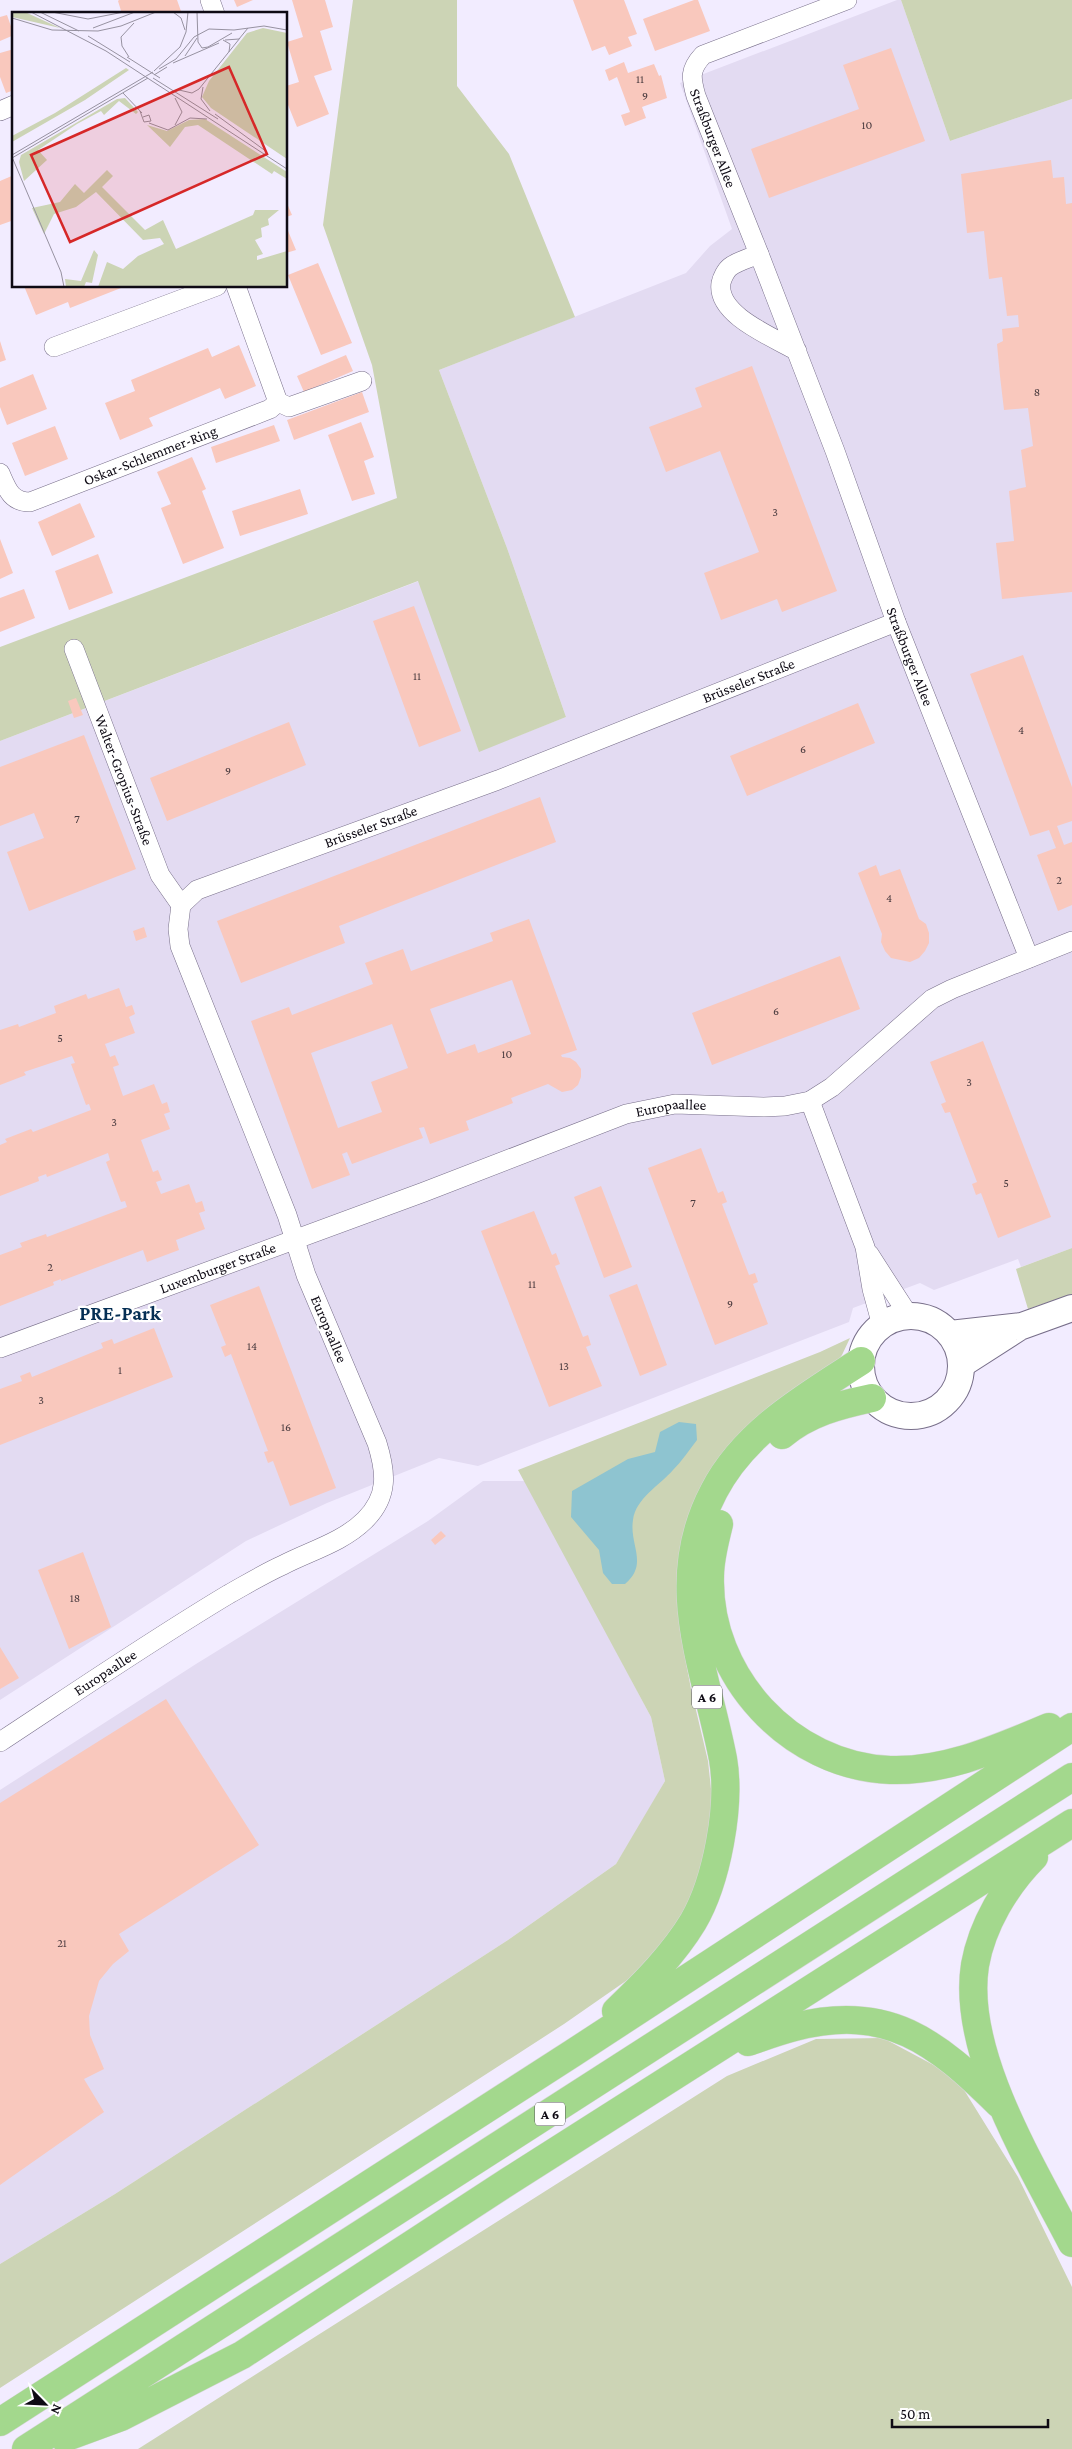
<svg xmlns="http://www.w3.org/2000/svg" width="1072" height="2449" viewBox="0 0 1072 2449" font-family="'Crimson Pro',serif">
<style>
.built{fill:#e3dbf2}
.green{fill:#ccd4b5}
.water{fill:#8ec4d0}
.building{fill:#f9c8bd;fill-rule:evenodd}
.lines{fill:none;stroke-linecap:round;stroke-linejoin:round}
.minor-casing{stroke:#786f8a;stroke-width:20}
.secondary-casing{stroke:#786f8a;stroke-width:28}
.motorway-casing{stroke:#d8d8d9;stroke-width:29}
.minor{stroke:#fff;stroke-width:19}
.secondary{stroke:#fff;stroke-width:26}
.motorway{stroke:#a3d88d;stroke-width:28}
.labels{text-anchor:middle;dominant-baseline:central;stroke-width:4.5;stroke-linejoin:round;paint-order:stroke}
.number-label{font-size:12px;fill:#493a3e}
.shield{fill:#fff;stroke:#56545a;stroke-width:1}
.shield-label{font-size:14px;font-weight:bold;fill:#0e0a14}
.street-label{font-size:15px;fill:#0e0a14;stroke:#fff}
.district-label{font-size:20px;font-weight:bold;fill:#052f54;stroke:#fff}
.inset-road{fill:none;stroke:#9792a1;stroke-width:1}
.view{fill:#d62828;fill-opacity:0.15;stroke:#d62828;stroke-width:2.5}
.inset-edge{fill:none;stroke:#0e0a14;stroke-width:2.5}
</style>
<rect width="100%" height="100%" fill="#f2ecff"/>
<path class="built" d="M897,0H901L950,141L1072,99V1248L1021,1267L1018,1259L934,1290L920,1283L853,1308L849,1322L478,1466L439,1458L327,1503L246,1541L0,1700V741L419,581L479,751L566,717L507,548L439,370L686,273L710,246L732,229L680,83Z
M483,1481H526L651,1717L665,1781L639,1827L616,1864L508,1940L115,2194L0,2264V1790L196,1664L428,1521Z"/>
<path class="green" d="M353,0H457V86L509,154L575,317L439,370L507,548L566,717L479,752L418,581L0,741V647L397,498L372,365L323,225Z
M901,0H1072V99L950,141Z
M1072,1248V1294L1028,1309L1016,1269Z
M850,1338L842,1355L829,1372L744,1433L678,1572L680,1631L691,1689L708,1761L712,1798L705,1855L682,1923L646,1967L564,2024L0,2388V2264L115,2194L508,1940L616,1864L665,1781L651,1717L518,1470L820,1352Z
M883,2038L956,2077L1018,2177L1072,2287V2449H138L727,2076L816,2039Z"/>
<path class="water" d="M679,1422L696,1424L697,1440C689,1450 682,1461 673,1470C659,1486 636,1498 633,1520C629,1545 649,1564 625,1584H612L603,1573L599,1550L571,1517L572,1491L628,1459L655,1452L660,1432Z"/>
<path class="building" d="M119,0H177L182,14H122L118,1Z
M234,0H253L237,7Z
M292,0H325L333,27L320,31L332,70L314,76L329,114L297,127L286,100V86L299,82L287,42L303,37Z
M573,0H624L637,34L628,37L632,46L609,55L605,46L592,51Z
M694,0H698L710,31L655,51L643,19Z
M7,15L14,35L0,41V17Z
M891,48L925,141L769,198L751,149L859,109L843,65Z
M14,49V90L6,93L0,77V53Z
M624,62L628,73L654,64L659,76L661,75L667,98L642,107L646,118L625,126L621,115L630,112L617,77L609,81L605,70Z
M1051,160L1053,178L1064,177L1066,204L1072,203V592L1002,599L996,543L1014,541L1009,491L1026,487L1021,450L1033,446L1028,408L1004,410L1000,376L997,344L1003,341L1002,329L1019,327L1018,315L1007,316L1002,277L989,279L984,231L967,233L961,174Z
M14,175V220L0,225V181Z
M286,201L292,215L286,217Z
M286,226L296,250L286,253Z
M318,263L352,343L321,355L288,275Z
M24,286H120L121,288L70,308L68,302L36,315Z
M0,341L6,360L0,362Z
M239,345L256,386L225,399L220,388L149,418L153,426L120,440L105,403L135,391L131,380L208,348L212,357Z
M346,355L353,371L304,392L297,376Z
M752,366L837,591L782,612L777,599L721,620L704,573L759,552L720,451L666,472L649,427L702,407L695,388Z
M33,374L47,409L7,425L0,407V388Z
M362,392L369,412L294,440L287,420Z
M361,422L374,457L364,461L375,494L352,501L328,435Z
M274,425L280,441L216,463L211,447Z
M55,426L68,459L25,476L12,443Z
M192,457L206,489L202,491L224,548L183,564L161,508L171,504L157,472Z
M300,489L308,514L240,536L232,511Z
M80,503L95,537L52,556L38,522Z
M0,539L13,573L0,579Z
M98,554L113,593L69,610L55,571Z
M24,589L35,618L0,632V598Z
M414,606L461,731L419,747L373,621Z
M1023,655L1072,787V821L1057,826L1064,845L1072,842V905L1058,911L1037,855L1056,848L1049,830L1030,836L970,674Z
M76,698L83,715L74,718L68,701Z
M858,703L875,743L747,796L730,756Z
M289,722L306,765L167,821L150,778Z
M84,735L136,869L29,911L7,852L44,838L34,813L0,826V767Z
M540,797L556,842L339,926L345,943L241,983L217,921Z
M876,865L880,876L900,869L919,919L926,924L929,933V943L925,951L919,958L910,962L891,958L885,951L881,942L882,934L858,873Z
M529,919L577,1050L561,1055L562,1057L570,1058L576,1062L581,1069V1077L578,1085L572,1090L562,1092L548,1084L511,1098L513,1103L466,1121L469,1130L430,1144L424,1127L419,1128L423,1138L352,1164L347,1152L342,1154L350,1175L312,1189L251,1021L289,1007L292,1015L373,984L365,963L403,949L411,971L493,941L490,933ZM512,980L531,1034L478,1053L475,1044L447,1054L430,1009ZM392,1024L408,1068L371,1082L382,1112L338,1128L311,1053Z
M144,927L147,937L136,941L133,931Z
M840,956L860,1009L712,1065L692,1013Z
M119,988L126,1007L132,1005L135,1014L129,1017L135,1033L105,1044L110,1057L115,1055L119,1065L113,1067L123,1096L154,1084L162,1104L167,1102L170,1112L164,1114L170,1129L141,1140L153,1172L158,1170L162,1180L156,1182L161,1194L189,1184L196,1203L202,1201L205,1211L199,1213L205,1229L176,1240L179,1250L147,1262L143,1250L61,1281V1279L53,1282L54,1285L0,1306V1255L22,1247L20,1243L46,1234L47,1237L127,1207L125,1201L121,1202L106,1162L110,1160L108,1153L47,1177L46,1174L38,1177L39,1181L0,1196V1145L7,1142L5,1139L31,1129L33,1132L91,1110L89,1104L86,1105L71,1064L75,1063L72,1056L24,1072L26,1075L0,1085V1030L18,1024L19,1027L56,1013L54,1006L86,994L88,999Z
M983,1041L1051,1217L998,1238L981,1193L976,1195L972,1184L977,1182L950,1112L945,1113L941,1104L946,1102L930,1062Z
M701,1148L718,1193L723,1191L727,1202L722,1204L749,1275L755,1273L758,1282L753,1284L768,1324L715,1345L648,1168Z
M601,1186L632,1267L604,1278L574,1197Z
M534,1211L552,1255L556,1253L560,1264L555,1266L583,1337L588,1335L591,1345L586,1347L602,1386L549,1407L481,1231Z
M637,1284L667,1365L640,1376L609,1295Z
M259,1286L336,1488L290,1506L273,1461L268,1463L264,1452L268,1451L231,1354L225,1357L221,1347L226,1345L210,1305Z
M154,1328L173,1377L0,1445V1389L22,1381L20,1376L30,1372L32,1377L103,1348L101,1343L112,1339L114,1344Z
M441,1531L446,1536L435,1545L431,1540Z
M83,1552L111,1627L69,1649L38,1570Z
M0,1647L19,1678L0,1689Z
M166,1699L259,1845L119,1934L129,1951L113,1964L99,1981L89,2016L90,2035L104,2069L84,2079L104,2112L0,2185V1803Z"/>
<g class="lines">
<defs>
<g id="minor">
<path d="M210,0L215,14"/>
<path d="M0,111L14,105"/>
<path d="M759,254L696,96C691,78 689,70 703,55L847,0"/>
<path d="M54,347L217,286"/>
<path id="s1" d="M797,351C773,337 716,315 721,283C722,278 726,270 730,267C738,261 750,258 759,254L835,451L896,622L1029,958"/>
<path d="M278,402L289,407L362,381"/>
<path id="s2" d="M0,473C7,489 11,502 30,502L270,409L278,402L236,286"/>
<path id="s3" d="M74,649L160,875L181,905"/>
<path d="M810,1101L865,1247L872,1289L882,1326"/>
<path d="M869,1254L909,1316"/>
<path id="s4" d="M0,1348L424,1192L626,1114L675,1104L764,1107L785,1106L810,1101L832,1087L932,999L952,989L1072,941"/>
<path id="s5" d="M0,1742C76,1692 152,1640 229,1594C247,1584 265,1573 283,1565C310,1551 343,1542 365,1520C389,1496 386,1472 377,1443L306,1275L287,1215L180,946L178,929L181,905L197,890L498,780L896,622"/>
</g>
<path id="secondary" d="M861 1366a50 50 0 1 1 100 0a50 50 0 1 1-100 0Z
M950,1334L1022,1326L1072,1308
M962,1364L1018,1328"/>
<path id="motorway" d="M782,1435C808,1413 839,1405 872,1398
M719,1524C715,1541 710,1558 710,1576C707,1676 790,1766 890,1770C946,1772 998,1748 1049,1727
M1034,1857C1006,1885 982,1925 975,1965C961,2053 1033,2167 1072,2243
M616,2011C644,1984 673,1955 693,1922C717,1881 731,1805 723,1759C705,1666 665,1583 714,1491C745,1431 807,1396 861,1361
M748,2042C763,2037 779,2031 795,2027C888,2003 936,2042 999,2104
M0,2422L573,2053L1072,1727
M64,2438L121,2417L242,2355L509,2181L1072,1823
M26,2449L1072,1777"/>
</defs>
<use href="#minor" class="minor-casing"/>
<use href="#secondary" class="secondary-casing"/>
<use href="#motorway" class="motorway-casing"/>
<use href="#minor" class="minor"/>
<use href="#secondary" class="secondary"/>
<use href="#motorway" class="motorway"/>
</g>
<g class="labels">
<g class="number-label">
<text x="640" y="79">11</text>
<text x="645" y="96">9</text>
<text x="867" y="125">10</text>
<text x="1037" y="392">8</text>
<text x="775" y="512">3</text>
<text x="417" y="676">11</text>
<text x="1021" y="730">4</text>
<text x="803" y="749">6</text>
<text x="228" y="771">9</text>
<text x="77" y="819">7</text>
<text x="1059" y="880">2</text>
<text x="889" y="898">4</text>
<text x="776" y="1011">6</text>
<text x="60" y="1038">5</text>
<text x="507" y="1054">10</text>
<text x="969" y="1082">3</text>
<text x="114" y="1122">3</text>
<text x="1006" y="1183">5</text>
<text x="693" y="1203">7</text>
<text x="50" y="1267">2</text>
<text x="532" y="1284">11</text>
<text x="730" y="1304">9</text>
<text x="252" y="1346">14</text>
<text x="564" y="1366">13</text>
<text x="120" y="1370">1</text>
<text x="41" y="1400">3</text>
<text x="286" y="1427">16</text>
<text x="75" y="1598">18</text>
<text x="62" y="1943">21</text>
</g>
<g class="shield">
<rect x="692" y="1685.5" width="30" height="23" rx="4"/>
<rect x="535" y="2102.5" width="30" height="23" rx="4"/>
</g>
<g class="shield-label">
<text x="707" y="1697">A 6</text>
<text x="550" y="2114">A 6</text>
</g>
<g class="street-label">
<text transform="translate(713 138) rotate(69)">Straßburger Allee</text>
<text stroke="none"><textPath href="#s2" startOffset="174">Oskar-Schlemmer-Ring</textPath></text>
<text stroke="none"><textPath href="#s1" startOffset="588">Straßburger Allee</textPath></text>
<text stroke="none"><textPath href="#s5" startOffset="1699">Brüsseler Straße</textPath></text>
<text stroke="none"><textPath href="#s3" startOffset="140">Walter-Gropius-Straße</textPath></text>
<text stroke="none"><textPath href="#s5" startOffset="1294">Brüsseler Straße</textPath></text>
<text stroke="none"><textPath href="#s4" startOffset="714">Europaallee</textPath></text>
<text stroke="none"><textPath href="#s4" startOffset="232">Luxemburger Straße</textPath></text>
<text transform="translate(329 1329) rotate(67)">Europaallee</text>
<text stroke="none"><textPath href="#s5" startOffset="126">Europaallee</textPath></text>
</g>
<g class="district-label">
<text x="120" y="1313">PRE-Park</text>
</g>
</g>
<g transform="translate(12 12)">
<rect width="275" height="275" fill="#f2ecff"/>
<path d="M0,0H13L48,16L0,5ZM251,16L275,21V147L199,96L190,85L197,69L235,21ZM114,56L117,58L73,88L0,130V124L43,101ZM113,86L126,100L124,102L107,89L92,103L89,99L65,112L26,138L35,148L12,169L7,150L9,143L105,87ZM193,107L275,160V167L262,159L260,162L186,113L173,115L158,135L135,113L155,119L177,108ZM95,158L101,164L90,175L133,218L151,208L164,237L241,203L243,198H267L256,207L257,213L249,216L250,225L243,228L251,242L245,244V248L275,239V275H86L95,250L111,257L126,244L152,232L148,226L131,228L84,180L64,195L42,202L32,222L20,196L48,190L63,172L72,181ZM82,238L86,243L80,271L74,270L72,275H54L53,267L69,269Z" fill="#ccd4b5"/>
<path class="inset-road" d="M19,0L94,39L275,157M28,0L67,19M40,0L76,7L112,0M161,0L169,6L173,18M185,0L186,30L190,36L196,35L220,21M0,6L40,18L86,19L109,14L144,0M81,16L123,0M76,24L118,50M211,28L218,32L217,40M213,28L227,27L236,16M173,44L185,26M115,45L148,66M117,45L110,34L109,25L122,11M161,51L207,31M147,57L164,47L182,25L197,17L222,18L252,14L275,18M142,59L168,35L174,20L176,0M142,63L155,55M141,66L206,107M191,75L189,87L198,99M167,78L180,81L187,77L228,26M111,81L130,101M163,86L170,100L163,113M128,99L132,110L139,109L137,103L131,105M203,102L255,140M137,111L156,118L178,106L195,107M0,143L141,60M0,145L49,260L52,275M0,146L136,66"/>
<path class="view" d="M217,55L255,142L58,230L19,143Z"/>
<rect width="275" height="275" class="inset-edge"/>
</g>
<g transform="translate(45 2404) rotate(114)" stroke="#ffffff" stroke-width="4" paint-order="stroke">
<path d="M0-4L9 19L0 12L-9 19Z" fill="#0e0a14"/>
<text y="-8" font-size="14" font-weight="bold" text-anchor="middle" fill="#0e0a14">N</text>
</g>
<path d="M892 2419v8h156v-8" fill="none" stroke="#0e0a14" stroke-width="2.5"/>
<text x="900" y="2419" font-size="15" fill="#0e0a14" stroke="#ffffff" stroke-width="4" paint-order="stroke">50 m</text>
</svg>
